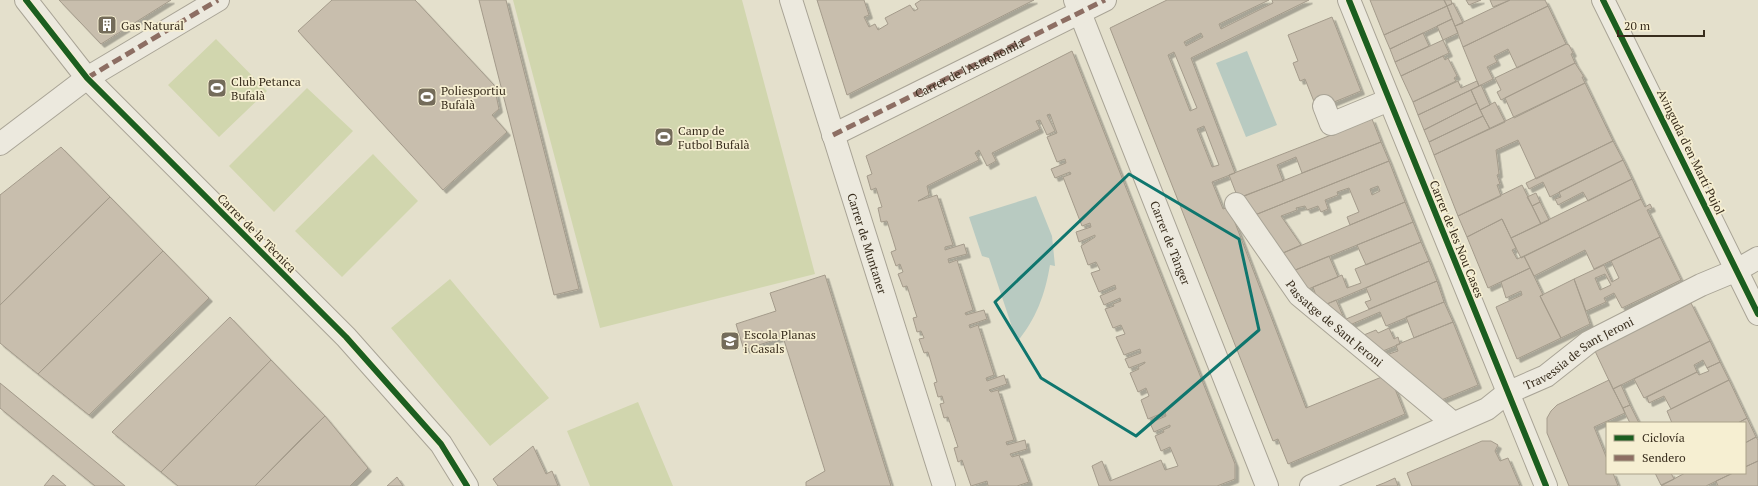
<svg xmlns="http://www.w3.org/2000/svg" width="1758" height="486" viewBox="0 0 1758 486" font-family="'PT Serif',serif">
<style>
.green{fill:#d1d6ae}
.water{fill:#b8cac1}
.building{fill:#c8bead;stroke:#a49b8b;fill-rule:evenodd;filter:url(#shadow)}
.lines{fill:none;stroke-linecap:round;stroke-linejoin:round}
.minor-casing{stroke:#a9a496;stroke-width:24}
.minor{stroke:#ece9de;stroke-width:22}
.quiet{stroke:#8d6e63;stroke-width:5;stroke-dasharray:10 5;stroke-linecap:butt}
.cycleway-casing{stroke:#f6efd2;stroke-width:8}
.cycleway{stroke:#1b5e20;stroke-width:6}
.marked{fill:none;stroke:#0f766e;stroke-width:3;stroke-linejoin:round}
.labels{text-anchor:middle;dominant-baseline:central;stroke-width:3.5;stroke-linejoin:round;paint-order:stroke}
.poi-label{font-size:12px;fill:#382d1d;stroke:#f6efd2;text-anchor:start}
.street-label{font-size:12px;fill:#382d1d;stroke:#f6efd2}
</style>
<defs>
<filter id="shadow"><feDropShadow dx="3.5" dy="3.5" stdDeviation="0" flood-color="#0004"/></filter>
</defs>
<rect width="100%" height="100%" fill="#e4e0cc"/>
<path class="green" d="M513,0H742L815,274L600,328Z
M216,39L267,91L219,137L168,85Z
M307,88L353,131L274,212L229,166Z
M373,154L418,201L342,277L295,231Z
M450,279L549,398L490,446L391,328Z
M638,402L673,486H590L567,431Z"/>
<path class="water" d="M1247,51L1277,125L1246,137L1216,63Z
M1036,196L1052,236L1055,266L1050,265C1045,295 1036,319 1017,342L989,258L982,256L969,217Z"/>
<path class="building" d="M59,0H171L101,44Z
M332,0H415L494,85L499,109L492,115L507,132L443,190L298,31Z
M479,0H506L579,289L554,295Z
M817,0H864L869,15L864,17L869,27L875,24L878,30L888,24L885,18L910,5L914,11L918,9L915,4L921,0H1034L847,95Z
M1167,0H1269L1219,24L1221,29L1273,3L1272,0H1309L1191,58L1235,173L1212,182L1223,209L1229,207L1306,408L1389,374L1405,414L1288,464L1278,439L1273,441L1110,28ZM1201,33L1203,37L1186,46L1184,42ZM1174,52L1197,108L1190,111L1168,55ZM1204,126L1219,165L1212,167L1197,129Z
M1370,0H1444L1447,6L1384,35Z
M1444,0H1451L1452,4L1447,6Z
M1466,0H1481L1469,5Z
M1490,0H1510L1493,7Z
M1510,0H1545L1548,6L1463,47L1455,26Z
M1453,3L1463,23L1455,26L1447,6Z
M1447,6L1452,19L1390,49L1384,35Z
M1548,6L1566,44L1517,68L1508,49L1494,56L1497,62L1487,67L1493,79L1479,86L1463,47Z
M1332,17L1361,91L1317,109L1305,79L1300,81L1293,63L1298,61L1288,35Z
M1452,19L1458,33L1443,40L1437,26Z
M1423,33L1429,46L1395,62L1390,49Z
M1443,40L1449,53L1401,76L1395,62Z
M1566,44L1569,45L1573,53L1571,54L1575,63L1501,100L1497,92L1501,90L1495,78Z
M1072,51L1235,464V479L1217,486H1099L1092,466L1102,461L1110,481L1161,460L1165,470L1178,466L1170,447L1161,451L1155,436L1164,432L1163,430L1170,427V425L1154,432L1150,423L1166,416L1165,412L1148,419L1141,400L1149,396L1146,388L1138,392L1130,373L1139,369L1138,367L1145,363V362L1129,368L1125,359L1141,353L1140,349L1124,355L1116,337L1125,334L1121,325L1113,328L1105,309L1114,306L1113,304L1121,301L1120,298L1104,305L1100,296L1116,289L1115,285L1099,292L1091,273L1100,270L1096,262L1088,265L1081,246L1095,237V235L1079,242L1076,232L1091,227L1090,223L1082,226L1063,177L1071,174L1070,172L1055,178L1051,169L1066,163L1065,159L1057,162L1047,137L1057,133L1050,114L1047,115L1055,131L1047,135L1040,120L1036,121L1040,129L992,153L996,161L987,166L979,150L975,153L979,160L927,186L929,195L918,201L937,195L953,245L945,247V250L964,244L967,254L948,259L949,263L957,260L973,310L965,313L966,315L984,310L987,319L969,325L970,328L978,325L994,375L986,378L987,381L1004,375L1007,384L989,390L991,392L998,390L1014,440L1006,442L1007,445L1025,440L1027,449L1010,454L1012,457L1019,455L1029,482L1017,486H988L987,481L971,486L962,460L958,462L954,448L958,447L948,417L944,418L940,404L944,403L942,396L938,397L934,383L937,382L928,352L924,353L919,339L924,338L921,331L917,332L913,318L917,317L914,308L907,286L903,287L898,274L903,272L900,264L896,266L891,252L896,250L893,240L887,221L881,222L878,208L882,207L876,188L871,190L867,176L872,174L866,156Z
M1443,56L1445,60L1448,58L1457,76L1454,78L1456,81L1413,102L1401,76Z
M1575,63L1584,77H1582L1585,83L1514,118L1505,98Z
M1458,81L1461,88L1477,81L1479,86L1418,115L1413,102Z
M1585,83L1613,141L1536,179L1518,140L1496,150L1499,174L1497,175L1500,184L1497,185L1501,196L1458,216L1434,155Z
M1481,85L1490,105L1480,110L1471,90Z
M1471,90L1477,103L1424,130L1418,115Z
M1495,102L1505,122L1490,129L1480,110Z
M1477,103L1483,116L1429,142L1424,130Z
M1483,116L1490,129L1434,155L1429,142Z
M1372,119L1381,142L1302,173L1296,157L1277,165L1283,181L1238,198L1229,175Z
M1613,141L1623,160L1550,197L1543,182L1529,189L1526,183Z
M1381,142L1389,161L1250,217L1242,197Z
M61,147L110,197L0,305V195Z
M1623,160L1632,179L1588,201L1583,192L1558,205L1555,199L1561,197L1559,192Z
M1389,161L1405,202L1350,225L1347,217L1359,212L1349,188L1337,192L1338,195L1325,200L1328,209L1321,212L1318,206L1307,210L1305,206L1296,208L1297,210L1281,216L1301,245L1276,256L1250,217ZM1378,186L1380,191L1372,195L1370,189Z
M1632,179L1641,199L1521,258L1511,238Z
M1522,185L1541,224L1511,238L1502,219L1467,237L1458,216Z
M1536,193L1540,202L1532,206L1527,197Z
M110,197L163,251L38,374L0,343V305Z
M1641,199L1645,207L1650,204L1652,208L1647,210L1660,237L1594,269L1585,250L1534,276L1524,256Z
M1405,202L1413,222L1404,226L1288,273L1276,256Z
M1540,202L1549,220L1541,224L1532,206Z
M1502,219L1516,248L1512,250L1517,259L1524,256L1530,268L1488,288L1467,237Z
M1413,222L1421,242L1366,265L1357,245Z
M1660,237L1681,280L1622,308L1614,293L1604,298L1606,302L1586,311L1574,279L1604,265L1612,282L1619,278L1611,261ZM1605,274L1611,285L1600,290L1595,278Z
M1421,242L1429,261L1320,307L1313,287L1342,275L1347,288L1361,283L1355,269Z
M163,251L209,298L89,415L38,374Z
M1329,256L1338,277L1301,292L1288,273Z
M1429,261L1437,281L1369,309L1365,302L1371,300L1366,288Z
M1530,268L1543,295L1540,296L1561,338L1517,359L1496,307L1522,295L1521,291L1506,298L1501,282Z
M825,275L891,486H806V482L825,471L783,337L744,350L736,324L776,311L770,293Z
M1574,279L1590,324L1561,338L1540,296Z
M1437,281L1444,302L1386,326L1380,312L1345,327L1339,322Z
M1336,300L1343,316L1335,319L1320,307Z
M1444,302L1453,322L1414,338L1406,317Z
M1691,303L1710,341L1613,389L1595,351Z
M230,317L271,360L161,472L112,432Z
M1453,322L1478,385L1439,401L1383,356L1398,351L1396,345Z
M1389,328L1394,339L1398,337L1400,344L1378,353L1359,337L1376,330L1378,333Z
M1710,341L1720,362L1707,368L1703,360L1694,365L1697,372L1644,398L1634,379Z
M271,360L325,416L299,441L255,486H178L161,472Z
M1720,362L1729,380L1671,409L1664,396L1649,403L1647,397L1697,372L1699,375L1709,371L1707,368Z
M1609,380L1625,413L1594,427L1607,459V473H1613L1618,486H1569L1547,433V418L1551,411L1557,405Z
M1729,380L1747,418L1738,423H1672L1667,411Z
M0,383L125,486H95L0,408Z
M1621,385L1630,405L1623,408L1613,389Z
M1630,405L1639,423H1630L1625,413L1623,408Z
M325,416L368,468L350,486H255Z
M1747,418L1756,437L1745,443V423H1738Z
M1756,437L1758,440V461L1745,467V443Z
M1482,441H1491L1498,445L1495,451L1500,461L1508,458L1520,486H1412L1407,473Z
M533,446L546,474L552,471L558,486H498L493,479Z
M1758,461V486H1718L1716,481L1733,473H1745V467Z
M1655,473H1671L1674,479L1661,485Z
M1685,473H1733L1706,486H1661Z
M53,475L66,486H44Z
M397,477L403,486H387Z
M1395,478L1398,486H1376L1384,483Z"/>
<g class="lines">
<defs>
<g id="minor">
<path d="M26,0L87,78L346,337L441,444L467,486"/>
<path id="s1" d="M791,0L944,486"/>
<path id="s2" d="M1075,0L1267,486"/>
<path d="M1349,0L1546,486"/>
<path d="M1603,0L1758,314"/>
<path d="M1324,106L1331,124L1389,100"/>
<path id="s3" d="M833,135L1105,0"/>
<path d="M0,144L87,78L218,0"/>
<path id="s4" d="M1236,204L1299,295L1453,423"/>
<path id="s5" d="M1311,486L1487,409L1507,393L1546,376L1589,342L1701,285L1737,270L1758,258"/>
</g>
</defs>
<use href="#minor" class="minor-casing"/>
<use href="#minor" class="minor"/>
<path class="quiet" d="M87,78L218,0
M833,135L1105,0"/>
<defs>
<path id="cycleway" d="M26,0L87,78L346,337L441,444L467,486
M1349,0L1546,486
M1603,0L1758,314"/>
</defs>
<use href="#cycleway" class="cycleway-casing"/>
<use href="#cycleway" class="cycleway"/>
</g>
<path class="marked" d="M1129,174L1239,239L1259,330L1136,436L1041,378L995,302Z"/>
<defs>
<symbol id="building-square" viewBox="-11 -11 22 22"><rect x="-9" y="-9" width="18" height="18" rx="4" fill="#746c5a" stroke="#f6efd2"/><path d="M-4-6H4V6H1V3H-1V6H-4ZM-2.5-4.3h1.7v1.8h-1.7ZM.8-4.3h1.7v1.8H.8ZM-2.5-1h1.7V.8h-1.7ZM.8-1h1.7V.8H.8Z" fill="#fff"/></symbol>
<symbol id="stadium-square" viewBox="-11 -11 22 22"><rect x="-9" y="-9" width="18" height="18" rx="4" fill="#746c5a" stroke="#f6efd2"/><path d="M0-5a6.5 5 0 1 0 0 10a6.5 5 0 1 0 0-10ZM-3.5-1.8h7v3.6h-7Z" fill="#fff"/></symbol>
<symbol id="school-square" viewBox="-11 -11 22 22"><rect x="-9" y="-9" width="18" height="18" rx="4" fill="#746c5a" stroke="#f6efd2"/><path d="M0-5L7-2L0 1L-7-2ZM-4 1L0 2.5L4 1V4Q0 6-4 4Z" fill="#fff"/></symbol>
</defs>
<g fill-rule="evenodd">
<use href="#building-square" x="96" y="14" width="22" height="22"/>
<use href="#stadium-square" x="206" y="77" width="22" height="22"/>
<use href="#stadium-square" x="416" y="86" width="22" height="22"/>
<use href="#stadium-square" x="653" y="126" width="22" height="22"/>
<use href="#school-square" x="719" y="330" width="22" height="22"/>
</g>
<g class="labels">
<g class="poi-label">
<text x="121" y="25">Gas Natural</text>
<text x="231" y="81">Club Petanca<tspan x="231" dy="14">Bufalà</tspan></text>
<text x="441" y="90">Poliesportiu<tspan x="441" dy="14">Bufalà</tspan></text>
<text x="678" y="130">Camp de<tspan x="678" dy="14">Futbol Bufalà</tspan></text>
<text x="744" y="334">Escola Planas<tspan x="744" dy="14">i Casals</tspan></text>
</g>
<g class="street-label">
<text stroke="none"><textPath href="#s3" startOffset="152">Carrer de l'Astronomia</textPath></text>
<text transform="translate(1691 152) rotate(64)">Avinguda d'en Martí Pujol</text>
<text transform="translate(257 233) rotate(45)">Carrer de la Tècnica</text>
<text transform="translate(1457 239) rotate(68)">Carrer de les Nou Cases</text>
<text stroke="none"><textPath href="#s1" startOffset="255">Carrer de Muntaner</textPath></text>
<text stroke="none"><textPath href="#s2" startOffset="261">Carrer de Tànger</textPath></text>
<text stroke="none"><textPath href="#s4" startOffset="156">Passatge de Sant Jeroni</textPath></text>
<text stroke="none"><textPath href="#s5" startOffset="300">Travessia de Sant Jeroni</textPath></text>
</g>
</g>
<rect x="1606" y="422" width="140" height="52" fill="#f6efd2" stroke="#aaa18a"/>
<rect x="1614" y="435" width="20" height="6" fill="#1b5e20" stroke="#aaa18a"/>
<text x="1642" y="442" font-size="12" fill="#382d1d">Ciclovía</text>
<rect x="1614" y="455" width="20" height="6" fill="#8d6e63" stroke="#aaa18a"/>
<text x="1642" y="462" font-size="12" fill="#382d1d">Sendero</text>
<path d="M1618 30v6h86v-6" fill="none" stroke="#382d1d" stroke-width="2"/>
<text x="1624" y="30" font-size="12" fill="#382d1d" stroke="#f6efd2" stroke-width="3" paint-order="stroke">20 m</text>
</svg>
